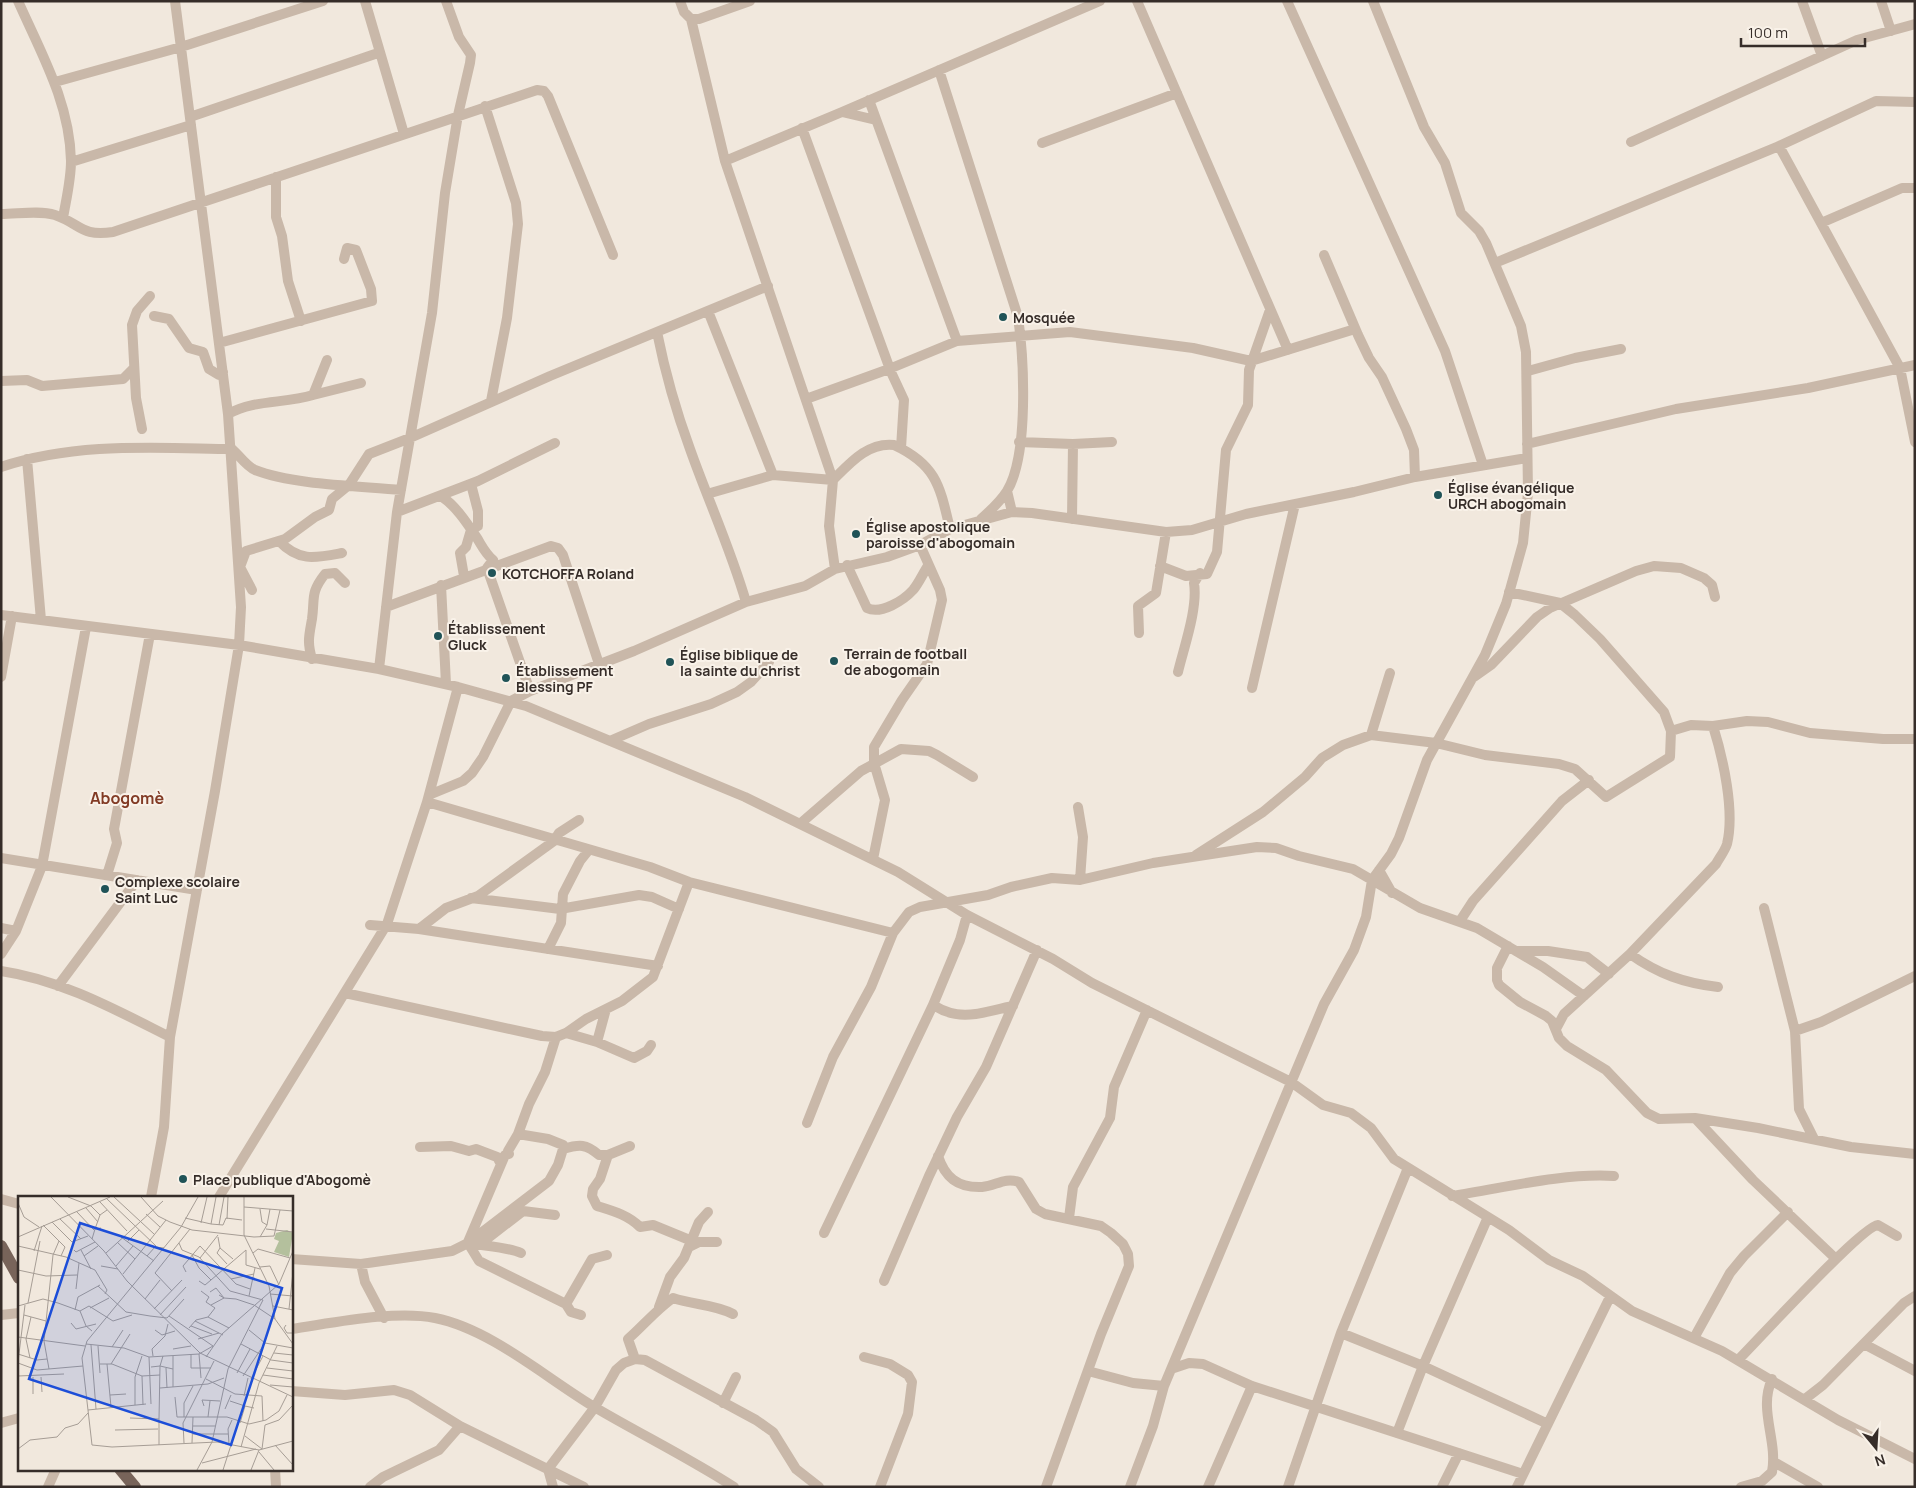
<svg xmlns="http://www.w3.org/2000/svg" width="1916" height="1488" viewBox="0 0 1916 1488" font-family="Manrope,sans-serif">
<style>
.lines{fill:none;stroke-linecap:round;stroke-linejoin:round}
.minor{stroke:#c9b8a9;stroke-width:10}
.major{stroke:#78645a;stroke-width:12}
.poi-dot{fill:#205357;stroke:#f9f2e9;stroke-width:2}
.labels{text-anchor:middle;dominant-baseline:central;stroke-width:4;stroke-linejoin:round;paint-order:stroke}
.poi-label{font-size:14px;font-weight:bold;fill:#362d29;stroke:#f9f2e9;text-anchor:start}
.quarter-label{font-size:16px;font-weight:bold;fill:#823b25;stroke:#f9f2e9}
.inset-road{fill:none;stroke:#a69d95;stroke-width:1}
.view{fill:#1d4ed8;fill-opacity:0.15;stroke:#1d4ed8;stroke-width:2.5}
.inset-edge{fill:none;stroke:#362d29;stroke-width:2.5}
</style>
<rect width="100%" height="100%" fill="#f1e8dd"/>
<g class="lines">
<path class="minor" d="M18,1C41,53 70,103 71,161C71,180 66,200 63,218
M365,1L404,134
M680,1L684,12L691,19H699L750,1
M1137,1L1288,350
M1287,1L1445,351L1483,465
M1802,1L1822,56
M1881,1L1891,31
M691,19L725,161L833,480L773,475L707,494
M939,70L1018,317C1024,359 1029,455 1007,491C1000,502 990,511 981,519
M55,82L181,47L323,1
M869,100L957,341
M485,106L516,203L518,224L507,318L491,401
M842,112L1100,1
M190,117L378,53
M802,128L891,372L904,400L901,448
M1631,142L1857,40L1915,24
M1042,143L1177,93
M1779,146L1900,368L1915,442
M725,161L842,112L876,120
M71,162L191,125
M276,177V217L282,236L288,281L301,321
M1,214C18,214 39,210 55,215C81,224 81,237 113,232L537,90L544,91L548,96L613,255
M1821,223L1902,188H1915
M1324,255L1358,335L1369,358L1382,377L1406,429L1414,450L1415,477
M1495,263L1779,146L1876,101L1915,102
M708,311L773,475
M154,316L169,319L189,348L203,352L209,369L219,375L223,372
M657,332C665,372 676,411 690,449C708,500 731,550 746,602
M219,343L372,301L371,289L356,250L347,248L344,259
M1528,371L1575,358L1621,349
M1,381L27,380L42,386L123,379L133,369
M313,395L361,383
M806,399L889,369L957,341L1070,332L1193,348L1251,361L1355,329
M228,414C255,399 284,404 313,395L327,360
M142,429L136,398L132,325L137,311L150,296
M1019,442L1073,444L1112,442
M1527,444L1676,409L1808,388L1915,365
M27,459L41,620
M1,467C76,442 154,448 232,449C239,455 246,466 255,470C292,485 360,486 401,490
M1007,491L1012,512
M441,496C456,506 467,523 477,538C482,546 485,553 493,560L487,568
M397,512L478,481L555,443
M1072,519L1073,444
M279,541C299,562 315,558 342,553
M847,565L867,608C881,615 904,600 913,590C919,583 923,573 928,566
M1160,566L1186,576L1207,574L1217,552L1226,450L1248,405L1249,370L1270,310
M487,568L530,691
M835,569L829,526L833,480C850,463 868,442 894,445C937,465 940,487 950,529
M464,576L460,553L466,547L471,530L478,526V511L471,484
M441,585L446,684
M252,590L240,567L246,551L285,539L315,517L329,510L332,499L349,485L369,454L410,438L550,376L768,286
M1509,592L1560,603L1575,615L1600,639L1664,712L1671,731L1691,725L1713,726L1747,721L1768,722L1810,733L1883,739H1915
M386,607L551,546L558,548L563,555L599,664
M1,615L239,645L379,669L458,687L526,706L745,797L898,872L967,915L1053,959L1092,983L1291,1082L1323,1105L1351,1113L1371,1128L1394,1159L1509,1230L1549,1260L1583,1276L1632,1311L1722,1351L1838,1420L1915,1459
M1139,633L1138,606L1156,593L1166,532
M312,659C307,642 309,636 312,619C315,598 310,593 325,574L335,573L345,583
M379,669L397,512L432,313L445,193L458,115L470,63L471,55L459,37L446,1
M1178,672C1184,647 1198,608 1194,583L1200,573
M1,677L12,616
M1474,677L1491,665L1537,617L1550,608L1636,571L1654,566L1681,568L1704,578L1712,585L1715,597
M1252,688L1295,504
M1371,735L1390,673
M612,740L649,724L711,704L737,692L751,682L769,662
M429,795L463,781L472,773L483,757L511,701L530,691L634,651L746,602L805,586L835,569L887,557L920,545L950,529L1012,512L1032,513L1166,532L1192,530L1246,514L1354,492L1415,477L1527,458
M427,802L650,867L689,882L893,933
M1078,807L1083,837L1080,880
M801,823L861,771L901,749L929,751L937,755L973,777
M1196,855L1263,812L1305,777L1322,758L1343,745L1371,735L1436,743L1485,755L1559,764L1575,769L1606,797L1670,757L1671,731
M1,858L197,890
M873,859L885,800L874,763V747L902,700L927,664L942,600L940,590L920,545
M1379,870L1392,893
M107,875L117,843L114,829L150,634
M471,898L560,909L639,895L652,897L679,909
M1764,908L1795,1031L1799,1109L1814,1139
M1460,921L1473,901L1562,801L1589,780
M370,925L419,929L658,966
M1,928L16,931
M419,929L446,908L478,896L554,841L559,833L579,820
M1508,946L1497,968V980L1499,985L1520,1002L1546,1016L1552,1021L1559,1038L1567,1046L1606,1070L1647,1113L1659,1119L1695,1118L1758,1128L1851,1147L1915,1154
M548,949L561,923L563,894L580,861L588,851
M1517,951H1548L1587,957L1609,974
M1,954L16,931L42,866L86,627
M1630,954C1658,974 1684,983 1718,987
M1,971C62,980 116,1010 170,1037
M58,986L137,880
M345,993L542,1036L556,1037L566,1033L586,1019L622,1001L653,977L689,882
M933,1005C962,1023 982,1012 1013,1006
M1556,1029L1564,1014L1630,954L1716,864C1719,858 1725,851 1727,844C1735,811 1723,758 1713,726
M1795,1031L1821,1022L1915,976
M566,1033L597,1042L606,1009
M556,1037L545,1072L529,1104L518,1134L548,1139L563,1145V1149
M597,1042L634,1058L647,1051L651,1045
M1695,1118L1753,1180L1835,1258
M807,1123L833,1057L871,987L893,933L909,912L920,907L988,895L1011,887L1052,878L1080,880L1153,863L1257,847L1276,848L1299,856L1353,869L1420,908L1477,928L1543,967L1584,996
M420,1147L451,1146L469,1151L476,1149L497,1157L501,1164
M563,1149C580,1144 586,1144 599,1155H608L600,1179L593,1189L592,1196L597,1206C613,1211 628,1215 640,1227L653,1225L692,1241
M608,1155L630,1146
M938,1156C945,1177 957,1188 982,1187C996,1186 1004,1177 1019,1182L1036,1209L1045,1214L1101,1226L1111,1233L1123,1244L1128,1254L1129,1266L1101,1334L1046,1487
M1452,1196C1505,1188 1560,1173 1614,1176
M151,1197L164,1127L170,1037L215,791L239,645L241,607L228,414L175,1
M219,1197L387,924L427,802L458,687
M1,1199L19,1204
M1069,1218L1073,1187L1110,1118L1114,1087L1147,1010
M824,1233L933,1005L960,940L967,915
M468,1242L505,1155L509,1154L508,1151L518,1134
M479,1245L523,1211L555,1215
M689,1247L699,1242H717
M521,1253C508,1247 484,1246 468,1243L479,1261L566,1304L592,1259L607,1255
M291,1259L361,1264L452,1251L468,1243L549,1181L558,1165L563,1149
M361,1264L365,1282L384,1318
M884,1281L929,1176L957,1117L986,1067L1037,950
M566,1304L571,1312L581,1315
M659,1307L670,1277L684,1258L699,1222L708,1212
M1,1315L19,1313
M291,1329C333,1323 394,1310 435,1318C491,1329 547,1379 596,1408C642,1435 689,1458 734,1487
M1341,1333L1423,1366L1548,1424
M1694,1338L1730,1273L1744,1256L1788,1212
M1864,1344L1915,1371
M864,1357L890,1364L908,1375L912,1382L908,1414L880,1487
M635,1359L628,1339C643,1326 656,1310 673,1298C693,1305 714,1304 733,1314
M1738,1360C1758,1340 1862,1226 1878,1225L1897,1236
M1174,1368L1189,1363L1203,1364L1252,1386L1523,1474
M1088,1371L1133,1383L1164,1386
M291,1391L345,1395L394,1390L410,1395L460,1426L584,1487
M1805,1399L1823,1385L1904,1303L1915,1296
M723,1403L736,1377
M1,1423L19,1418
M1397,1433L1423,1366L1488,1217
M1774,1462L1818,1487
M275,1469L276,1487
M48,1487L56,1469
M370,1487L383,1477L439,1450L460,1426
M553,1487L548,1469L595,1407L616,1370L624,1363L635,1359L645,1360L756,1420L773,1432L796,1469L819,1487
M1130,1487L1153,1426L1164,1386L1324,1004L1354,950L1366,917L1372,880L1391,854L1399,838L1427,760L1485,655L1506,604L1523,543L1528,493L1526,352L1521,326L1486,243L1479,231L1461,213L1445,163L1424,127L1373,1
M1208,1487L1252,1386
M1288,1487L1341,1333L1408,1168
M1442,1487L1459,1453
M1517,1487L1610,1297
M1741,1487L1762,1481L1772,1472C1778,1440 1758,1410 1772,1379"/>
<path class="major" d="M1,1246L19,1278
M120,1469L135,1487"/>
</g>
<g class="poi-dot">
<circle cx="1003" cy="317" r="5"/>
<circle cx="1438" cy="495" r="5"/>
<circle cx="856" cy="534" r="5"/>
<circle cx="492" cy="573" r="5"/>
<circle cx="438" cy="636" r="5"/>
<circle cx="834" cy="661" r="5"/>
<circle cx="670" cy="662" r="5"/>
<circle cx="506" cy="678" r="5"/>
<circle cx="105" cy="889" r="5"/>
<circle cx="183" cy="1179" r="5"/>
</g>
<g class="labels">
<g class="poi-label">
<text x="1013" y="317">Mosquée</text>
<text x="1448" y="487">Église évangélique<tspan x="1448" dy="16">URCH abogomain</tspan></text>
<text x="866" y="526">Église apostolique<tspan x="866" dy="16">paroisse d'abogomain</tspan></text>
<text x="502" y="573">KOTCHOFFA Roland</text>
<text x="448" y="628">Établissement<tspan x="448" dy="16">Gluck</tspan></text>
<text x="844" y="653">Terrain de football<tspan x="844" dy="16">de abogomain</tspan></text>
<text x="680" y="654">Église biblique de<tspan x="680" dy="16">la sainte du christ</tspan></text>
<text x="516" y="670">Établissement<tspan x="516" dy="16">Blessing PF</tspan></text>
<text x="115" y="881">Complexe scolaire<tspan x="115" dy="16">Saint Luc</tspan></text>
<text x="193" y="1179">Place publique d'Abogomè</text>
</g>
<g class="quarter-label">
<text x="127" y="798">Abogomè</text>
</g>
</g>
<g transform="translate(18 1196)">
<rect width="275" height="275" fill="#f1e8dd"/>
<path d="M269,34L275,37L271,61L256,56L261,45L256,43L258,37Z" fill="#b4c09d"/>
<path class="inset-road" d="M33,1L86,55L109,85L182,157L275,201M50,1L73,10L82,19M96,1L136,38M123,1L140,20L152,26L174,34L236,41L256,40L262,14M180,1L163,31L69,145L64,162L74,249L94,251L199,246L241,254L275,245M226,1V39L251,90L257,123L275,148M89,3L138,50M82,6L109,35M0,7L6,21L21,31M226,11L275,15M68,12L80,26M59,16L76,34M128,18L142,31M167,22L193,28L198,1M42,23L63,43M209,23L210,1M34,26L54,46L70,40M183,27L189,1M193,28L205,29L208,22L224,24M25,29L47,51L43,60M201,29L206,1M249,29L252,13M77,33L82,19L89,14M248,33L275,36M0,41L92,1M103,41L136,65M200,41L202,52L199,57L209,68M242,41L249,29L244,26L242,13M74,43L77,33L83,32M99,46L117,63M109,46L121,34M161,47L164,54L181,61L212,95L245,104L210,173L194,246L179,274M0,50L48,61L77,74L89,94L87,98M202,52L215,63M56,54L58,56L77,46M63,54L73,73M16,55L24,30M88,57L145,5M235,57L240,53L272,62M174,59L181,72L193,84L228,54V69L242,73M66,60L80,50M129,60L137,51L146,52M182,62L200,39M83,70L100,73M98,70L115,50M242,71L252,70L261,89M0,74L28,80L59,79M168,76L165,70L182,50L218,88L232,93M105,78L148,24M213,83L236,78M181,85L187,89L193,84M80,90L108,116L132,120L149,122L166,103M58,93L61,67M154,95L137,77L172,33M183,95L191,101L188,106L197,112L190,121M192,96L198,92L206,102L201,99M252,98L275,100M231,100L237,72M127,103L142,84M10,107L22,45M193,109L206,102L218,103L236,109L257,123M0,110L25,103L40,107L62,115L68,130L74,135M255,110L275,114M72,112L91,102M136,113L164,84M271,113L275,76M57,114L60,101L82,89M62,115L71,110L95,125L114,119M6,119L28,125M142,119L168,91M151,120L195,150M177,125L205,139M53,127L58,133L78,128M268,129L266,132L269,137H275M173,130L194,138M171,132L178,124L190,121L211,132M137,134L144,139L157,135M231,134L247,147L275,152M0,141L67,150M180,143L201,137M68,148L106,152L131,161L181,158L195,150M223,148L253,164L275,167M73,149L78,213M80,150L82,177M94,151L105,134M155,153L173,150M256,157L275,159M0,158L19,164L29,163M173,158V172H193M181,158L183,182M135,160L134,153L147,140L150,128M155,160V191M131,161L133,208M188,161L204,138L261,88L275,55M12,162L8,143L13,121M0,166L7,109M0,167L19,174L65,170M82,168H94L124,180L142,179M89,168L93,211M93,168L112,138M133,171L142,170L145,160M148,172L149,192M249,172L275,175M31,173L26,145L35,59L41,45M219,177L232,153M245,179L275,183M0,180L46,178M124,180L125,209M225,180L247,147M15,181V198M23,181L24,196M188,183L217,198L244,200L245,225M233,183L245,160M252,189L275,191M142,192L190,188L206,182M92,199L108,198M226,200L230,182M157,201L159,221H209L231,228L248,224L261,215L269,199M212,205L227,210M117,209V181L124,160M186,210L184,204L202,205M207,213L213,199M70,214L128,208M166,221V207L175,190M190,221L192,205M112,222L141,223V249M141,223L142,170L155,173M222,227L227,210L236,212M247,229L261,224L275,209M175,230H197M97,234L140,233M175,238H210M227,240L244,253M166,247L165,227L196,165M174,247L175,221M211,248L210,233L214,224M257,249L275,269M223,251L241,187L259,150M0,253L12,244L39,241L47,232L60,228L70,217M244,253L247,229M241,256L256,274M184,267L238,253M205,274L213,249M233,274L241,254"/>
<path class="view" d="M62,27L264,92L213,249L11,183Z"/>
<rect width="275" height="275" class="inset-edge"/>
</g>
<rect width="1916" height="1488" fill="none" stroke="#362d29" stroke-width="5"/>
<g transform="translate(1876 1448) rotate(162)" stroke="#f9f2e9" stroke-width="4" paint-order="stroke">
<path d="M0-4L9 19L0 12L-9 19Z" fill="#362d29"/>
<text y="-8" font-size="14" font-weight="bold" text-anchor="middle" fill="#362d29">N</text>
</g>
<path d="M1741 38v8h124v-8" fill="none" stroke="#362d29" stroke-width="2.5"/>
<text x="1748" y="38" font-size="15" fill="#362d29" stroke="#f9f2e9" stroke-width="4" paint-order="stroke">100 m</text>
</svg>
